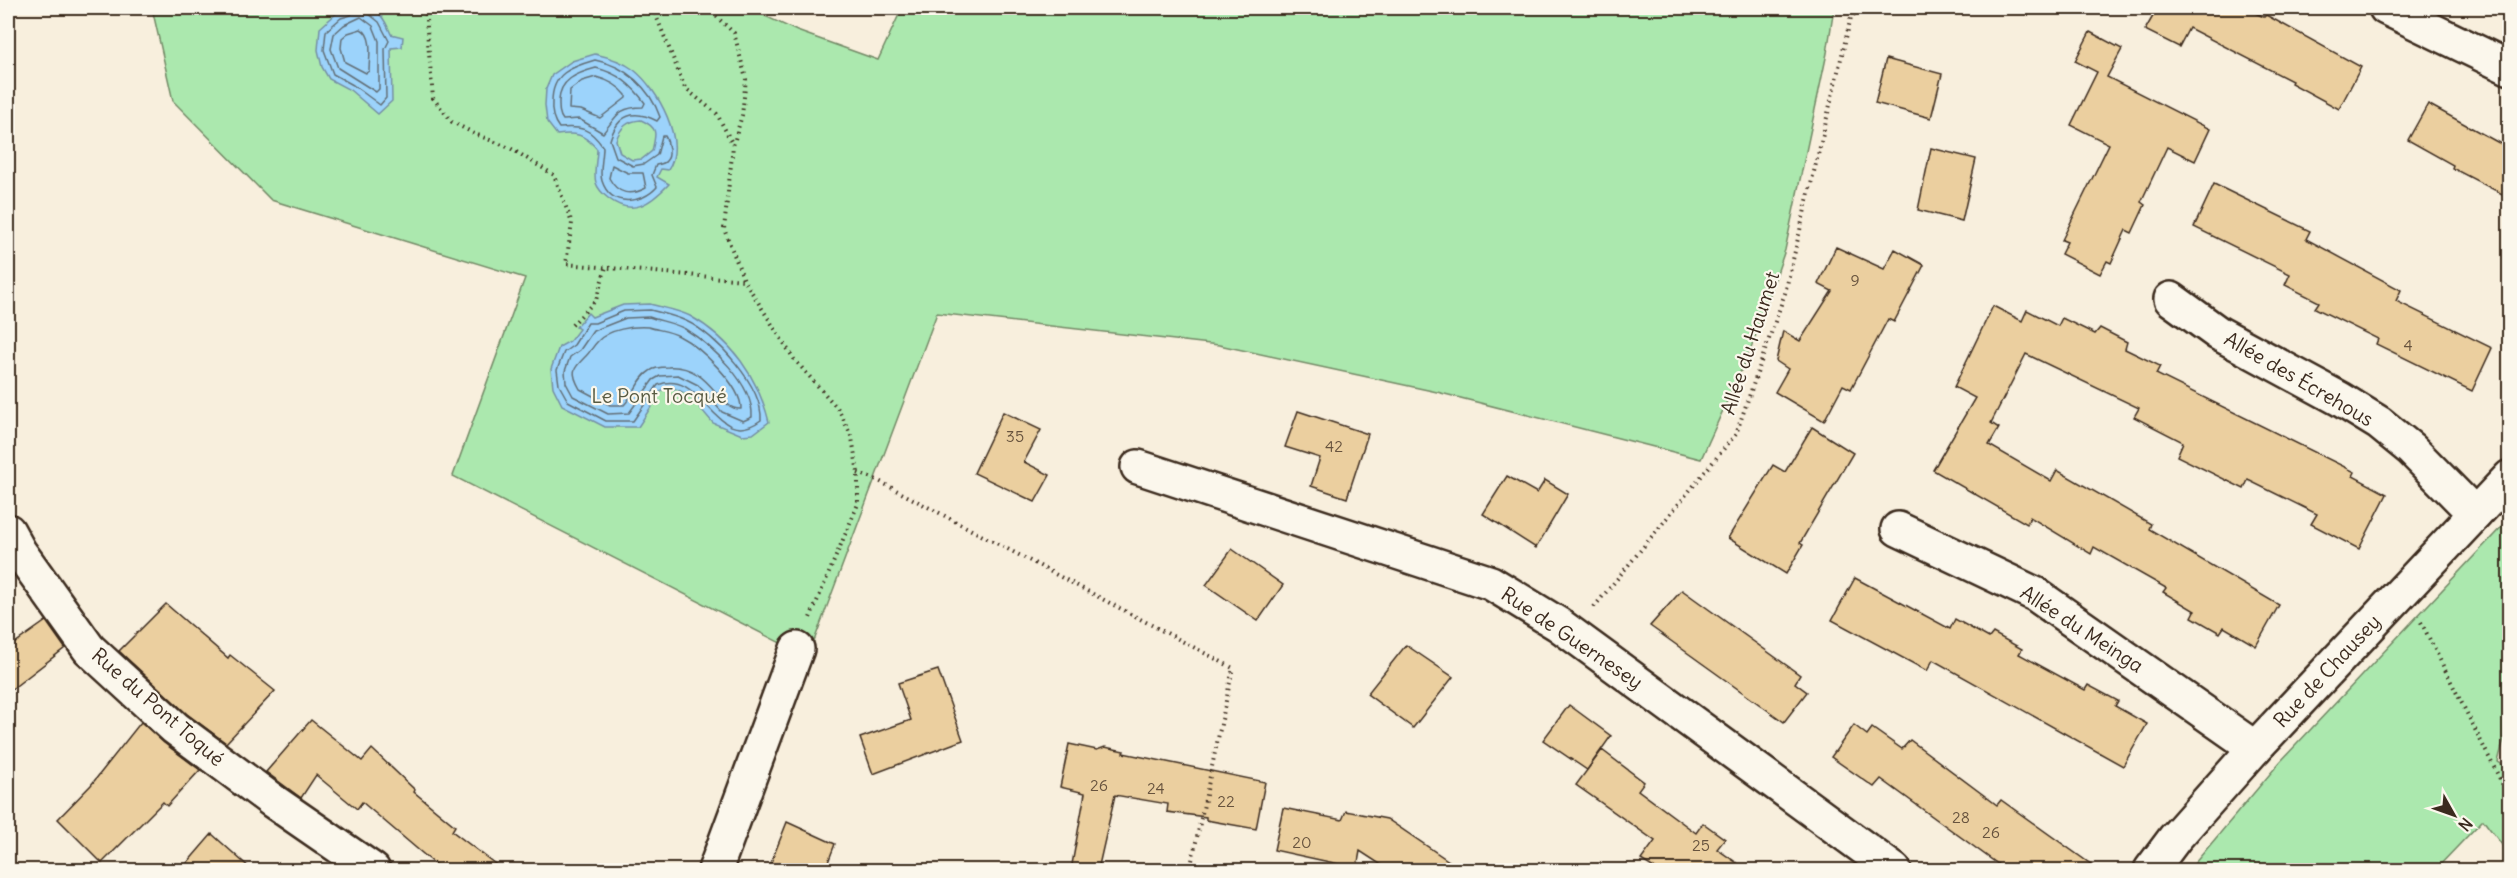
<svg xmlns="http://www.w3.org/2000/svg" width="2517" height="878" viewBox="0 0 2517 878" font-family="Delius,sans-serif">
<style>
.green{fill:#abe8ae;stroke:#738966;stroke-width:1.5}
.water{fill:#9cd3fb;stroke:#758fa3;stroke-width:1.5;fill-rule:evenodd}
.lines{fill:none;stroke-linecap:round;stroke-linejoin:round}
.shore{stroke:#626e76;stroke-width:1.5}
.building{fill:#ebcf9f;stroke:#3b2a1e;stroke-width:1.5}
.minor-casing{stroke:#3b2a1e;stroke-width:38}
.path{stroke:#3b2a1e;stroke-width:4;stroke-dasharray:1.5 4.5;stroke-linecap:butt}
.minor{stroke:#fbf7ec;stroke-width:33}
.labels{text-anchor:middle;stroke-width:4.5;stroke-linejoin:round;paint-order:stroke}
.number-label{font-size:16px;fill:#67533e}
.street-label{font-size:20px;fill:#3b2a1e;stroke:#fbf7ec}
.park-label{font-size:20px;fill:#575a42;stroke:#fbf7ec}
</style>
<rect width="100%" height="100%" fill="#f8efdd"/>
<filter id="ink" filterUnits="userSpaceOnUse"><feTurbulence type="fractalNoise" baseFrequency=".0167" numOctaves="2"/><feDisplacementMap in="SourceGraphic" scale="12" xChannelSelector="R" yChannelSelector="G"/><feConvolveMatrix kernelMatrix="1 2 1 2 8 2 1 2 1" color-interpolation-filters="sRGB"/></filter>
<g filter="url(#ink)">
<!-- green -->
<g class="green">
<path d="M 152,8 L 748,8 L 797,31 L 878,60 L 902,8 L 1834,8 L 1827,53 L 1785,250 L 1752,346 L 1701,459 L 1437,392 L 1219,345 L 937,313 L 808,657 L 453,476 L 525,278 L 271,200 L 173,101 Z"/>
<path d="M 2509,519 L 2510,715 L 2498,762 L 2509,769 L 2509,854 L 2483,820 L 2435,870 L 2189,870 L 2280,762 Z"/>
</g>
<!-- water -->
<g class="water">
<path d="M 362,8 C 379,7 385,20 391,34 L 403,37 L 402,47 L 391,48 L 392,101 L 378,114 L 350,90 L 329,79 L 322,67 L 318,50 L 320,28 L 338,12 Z"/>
<path d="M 595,54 C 609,57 622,61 634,70 C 658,89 687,142 668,170 L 661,169 L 657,177 L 669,184 C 650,204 632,217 608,198 C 603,194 598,189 596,183 C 593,173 597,159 597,149 C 584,134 576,132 557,135 L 547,122 L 545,105 L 546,89 L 552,75 L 572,61 ZM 641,120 C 659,128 656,134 652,151 L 642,159 L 632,160 L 620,153 L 616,140 C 621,127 627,121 641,120 Z"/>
<path d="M 650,304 C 663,308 679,310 690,316 C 731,339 758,377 769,422 L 753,434 L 742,435 L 713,423 L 689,395 L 676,389 L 662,390 L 638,427 L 605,427 L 562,405 L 553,387 L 551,369 L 559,347 L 570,341 L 579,329 L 576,327 L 588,313 L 592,317 L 623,305 Z"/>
</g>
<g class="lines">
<!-- shore -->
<g class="shore">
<path d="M 354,8 L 351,15 L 341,18 L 326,31 L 324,50 L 333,74 L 353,85 L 380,105 L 386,98 L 385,49 L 389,41 L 379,22 L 369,14 L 368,8"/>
<path d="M 361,17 L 373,26 L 379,41 L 379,89 L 376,92 L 338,68 L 331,49 L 334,34 L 344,25 Z"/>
<path d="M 361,29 C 374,36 369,58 369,71 L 366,73 L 345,62 L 341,48 L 342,38 L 348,33 Z"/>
<path d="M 595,60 C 626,66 650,88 660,117 L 657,121 C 634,109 618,114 610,140 L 616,157 L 633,166 L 644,164 L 657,155 L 662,136 L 665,136 C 668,141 672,156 666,161 C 664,164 660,164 656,165 L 652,175 L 657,187 C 642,204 611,208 602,181 C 599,172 603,158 603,147 C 590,128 581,126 559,128 C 553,120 551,112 552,102 C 552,73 571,67 595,60 Z"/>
<path d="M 596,68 C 618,73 632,85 645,103 L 643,107 C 618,107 617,116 603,133 L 579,119 L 563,120 C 559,115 559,109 559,101 C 559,80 577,73 596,68 Z"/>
<path d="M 596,77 C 608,80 618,85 626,95 L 626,98 L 600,118 L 581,110 L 569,109 L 570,90 L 582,81 Z"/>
<path d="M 612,165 L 628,173 L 643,173 L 646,188 C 631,196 618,195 609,178 Z"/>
<path d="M 650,310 C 662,313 675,316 686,321 C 715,334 763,386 761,420 C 715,454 704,367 658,385 L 633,421 L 606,421 L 568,401 L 559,385 L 557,370 L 564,352 L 574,345 L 588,323 L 595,323 L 624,311 Z"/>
<path d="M 649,317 C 660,321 675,323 685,329 C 711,345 754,384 752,417 L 743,421 L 722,412 L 698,385 L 678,375 L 660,376 L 653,380 L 629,413 L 608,414 L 573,396 L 566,383 L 565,371 L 570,357 L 580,350 L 593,331 L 626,318 Z"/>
<path d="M 648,327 C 658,330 670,331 679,336 C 699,346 742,386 741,409 C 718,411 711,364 668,367 C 662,367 655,367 650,371 C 638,378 634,395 624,405 L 610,405 L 580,389 C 570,371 573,369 586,356 C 590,352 593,346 598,341 C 609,329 633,326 648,327 Z"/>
</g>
</g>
<!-- building -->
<g class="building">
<path d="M 2150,8 L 2245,8 L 2264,17 L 2266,15 L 2361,67 L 2339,109 L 2291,83 L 2292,81 L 2189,28 L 2179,47 L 2145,30 L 2156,11 Z"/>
<path d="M 2090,32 L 2122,49 L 2107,77 L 2210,129 L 2195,161 L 2167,147 L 2141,202 L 2145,205 L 2132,233 L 2126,230 L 2111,263 L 2107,261 L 2100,274 L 2061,254 L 2067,242 L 2062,240 L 2109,144 L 2071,125 L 2097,72 L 2075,61 Z"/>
<path d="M 1886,59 L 1942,74 L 1931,118 L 1875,103 Z"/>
<path d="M 2428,104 L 2510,149 L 2510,198 L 2452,168 L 2453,165 L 2408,140 Z"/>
<path d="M 1931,148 L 1976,159 L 1962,221 L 1918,210 Z"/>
<path d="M 2214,184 L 2310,231 L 2306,239 L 2401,290 L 2396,301 L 2492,348 L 2472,391 L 2376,344 L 2378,339 L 2315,308 L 2319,302 L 2285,285 L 2290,274 L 2194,227 Z"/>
<path d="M 1836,247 L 1884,269 L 1895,249 L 1924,265 L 1894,322 L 1888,319 L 1851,389 L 1843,385 L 1824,421 L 1775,392 L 1788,369 L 1776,361 L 1783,331 L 1800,341 L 1832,291 L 1818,284 Z"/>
<path d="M 1993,306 L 2022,321 L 2027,310 L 2058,326 L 2062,318 L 2095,334 L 2100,328 L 2127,342 L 2125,349 L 2160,366 L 2156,374 L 2355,472 L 2353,476 L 2387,494 L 2359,549 L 2311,524 L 2317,514 L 2248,480 L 2244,489 L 2177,456 L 2183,442 L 2134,417 L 2139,408 L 2026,354 L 1991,423 L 1999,428 L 1989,445 L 2051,481 L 2057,470 L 2151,524 L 2149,529 L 2279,605 L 2256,646 L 2224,627 L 2220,633 L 2192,617 L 2195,611 L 2163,592 L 2166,588 L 2094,547 L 2091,554 L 2030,517 L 2027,524 L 1933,470 L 1975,398 L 1954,387 Z"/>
<path d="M 1298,411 L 1368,434 L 1347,498 L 1311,486 L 1320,458 L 1285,447 Z"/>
<path d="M 1003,412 L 1041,430 L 1024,462 L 1050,475 L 1035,502 L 974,473 Z"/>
<path d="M 1812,427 L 1853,453 L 1800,543 L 1803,545 L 1786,574 L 1728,538 L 1773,465 L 1785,472 Z"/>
<path d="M 1507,476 L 1537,493 L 1545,480 L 1568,494 L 1536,548 L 1483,514 Z"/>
<path d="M 1232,549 L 1283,585 L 1258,621 L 1206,585 Z"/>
<path d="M 1855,578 L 1950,629 L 1955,619 L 1989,638 L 1993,633 L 2022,649 L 2019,654 L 2085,690 L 2088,685 L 2118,701 L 2115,706 L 2147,724 L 2123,766 L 1933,660 L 1927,671 L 1832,620 Z"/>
<path d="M 1682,590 L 1800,675 L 1795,683 L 1807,692 L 1784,722 L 1650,626 Z"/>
<path d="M 166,604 L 228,658 L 230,655 L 275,691 L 226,743 L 187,714 L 119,651 Z"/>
<path d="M 46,621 L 65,648 L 8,692 L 8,648 Z"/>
<path d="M 1406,645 L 1453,677 L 1413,728 L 1367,694 Z"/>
<path d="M 938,670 L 963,740 L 873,774 L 860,738 L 911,720 L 898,683 Z"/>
<path d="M 1569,705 L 1611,736 L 1587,770 L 1543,740 Z"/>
<path d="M 311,720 L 362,761 L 372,749 L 415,790 L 414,792 L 455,826 L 452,831 L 503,870 L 442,870 L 362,802 L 357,809 L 316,775 L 301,798 L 266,772 Z"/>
<path d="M 141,722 L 164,743 L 200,770 L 167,806 L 163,802 L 102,863 L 58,819 L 91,785 Z"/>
<path d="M 1854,725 L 1867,735 L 1872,728 L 1902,749 L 1910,740 L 1997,805 L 2001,800 L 2099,870 L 2006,870 L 1881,779 L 1874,787 L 1831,757 Z"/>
<path d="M 1069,744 L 1097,750 L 1105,747 L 1124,751 L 1123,753 L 1265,782 L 1256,829 L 1206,820 L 1206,817 L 1167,812 L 1168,804 L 1115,795 L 1098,870 L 1071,870 L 1085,793 L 1060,787 Z"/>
<path d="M 1602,750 L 1644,782 L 1638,790 L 1696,833 L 1703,823 L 1725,839 L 1717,849 L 1747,870 L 1657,870 L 1641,860 L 1655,841 L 1576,785 Z"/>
<path d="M 1283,808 L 1342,820 L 1346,811 L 1387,819 L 1462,870 L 1389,870 L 1360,851 L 1357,868 L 1274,850 Z"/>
<path d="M 787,822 L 835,844 L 825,870 L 768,870 Z"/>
<path d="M 212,834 L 252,870 L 181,870 Z"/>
</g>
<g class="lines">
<!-- minor casing -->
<g class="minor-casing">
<g id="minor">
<path d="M 2386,8 L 2510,68"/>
<path d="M 2171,299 L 2218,333 L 2340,399 L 2379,423 L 2411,449 L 2475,514"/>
<path d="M 1138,467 L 1491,583 L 1558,624 L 1894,870"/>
<path d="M 1898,529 L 2035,594 L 2255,748"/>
<path d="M 8,531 L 19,551 L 89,649 L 175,728 L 273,801 L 373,870"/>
<path d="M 715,870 L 797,649"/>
<path d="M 2151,870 L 2175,838 L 2255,748 L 2510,477"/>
</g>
</g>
<!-- path -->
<g class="path">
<path d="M 425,8 L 433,98 L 452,122 L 475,134 L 510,148 L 554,175 L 572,223 L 566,264 L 744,280"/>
<path d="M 653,8 L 685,88 L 717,114 L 733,145"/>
<path d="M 707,8 L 734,33 L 746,79 L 742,115 L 733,146 L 724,229 L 744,280 L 794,359 L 839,410 L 852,438 L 858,473 L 858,504 L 810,618"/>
<path d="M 572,325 L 596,300 L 606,267"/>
<path d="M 858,473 L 875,479 L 1233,668 L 1190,870"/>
<path d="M 1594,607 L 1736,434 L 1785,293 L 1851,17 L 1861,8"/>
<path d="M 2421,622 L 2510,799"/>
</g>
<!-- minor -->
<use href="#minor" class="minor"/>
</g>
</g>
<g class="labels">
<!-- number labels -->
<g class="number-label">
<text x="1855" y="286">9</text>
<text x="2408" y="351">4</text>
<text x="1015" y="442">35</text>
<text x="1334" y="452">42</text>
<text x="1099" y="791">26</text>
<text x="1156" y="794">24</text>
<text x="1226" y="807">22</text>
<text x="1961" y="823">28</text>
<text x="1991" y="838">26</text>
<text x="1302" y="848">20</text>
<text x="1701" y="851">25</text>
</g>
<!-- street labels -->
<g class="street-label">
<text transform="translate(1750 343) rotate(-72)" y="7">Allée du Haumet</text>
<text transform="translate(2299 379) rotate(30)" y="7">Allée des Écrehous</text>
<text transform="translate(2082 629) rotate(33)" y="7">Allée du Meinga</text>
<text transform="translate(1572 638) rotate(34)" y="7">Rue de Guernesey</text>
<text transform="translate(2327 671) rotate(-47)" y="7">Rue de Chausey</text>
<text transform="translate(158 707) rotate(41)" y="7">Rue du Pont Toqué</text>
</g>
<!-- park labels -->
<g class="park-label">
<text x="659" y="403">Le Pont Tocqué</text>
</g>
</g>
<!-- margin -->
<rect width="2517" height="878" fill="none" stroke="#fbf7ec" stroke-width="30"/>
<rect x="15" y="15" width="2487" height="848" fill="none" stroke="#3b2a1e" stroke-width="2" filter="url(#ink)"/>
<!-- north arrow -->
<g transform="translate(2454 815) rotate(130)" stroke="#fbf7ec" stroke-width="4.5" paint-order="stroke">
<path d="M0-4.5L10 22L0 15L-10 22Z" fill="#3b2a1e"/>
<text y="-9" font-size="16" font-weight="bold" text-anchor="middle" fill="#3b2a1e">N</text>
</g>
</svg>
